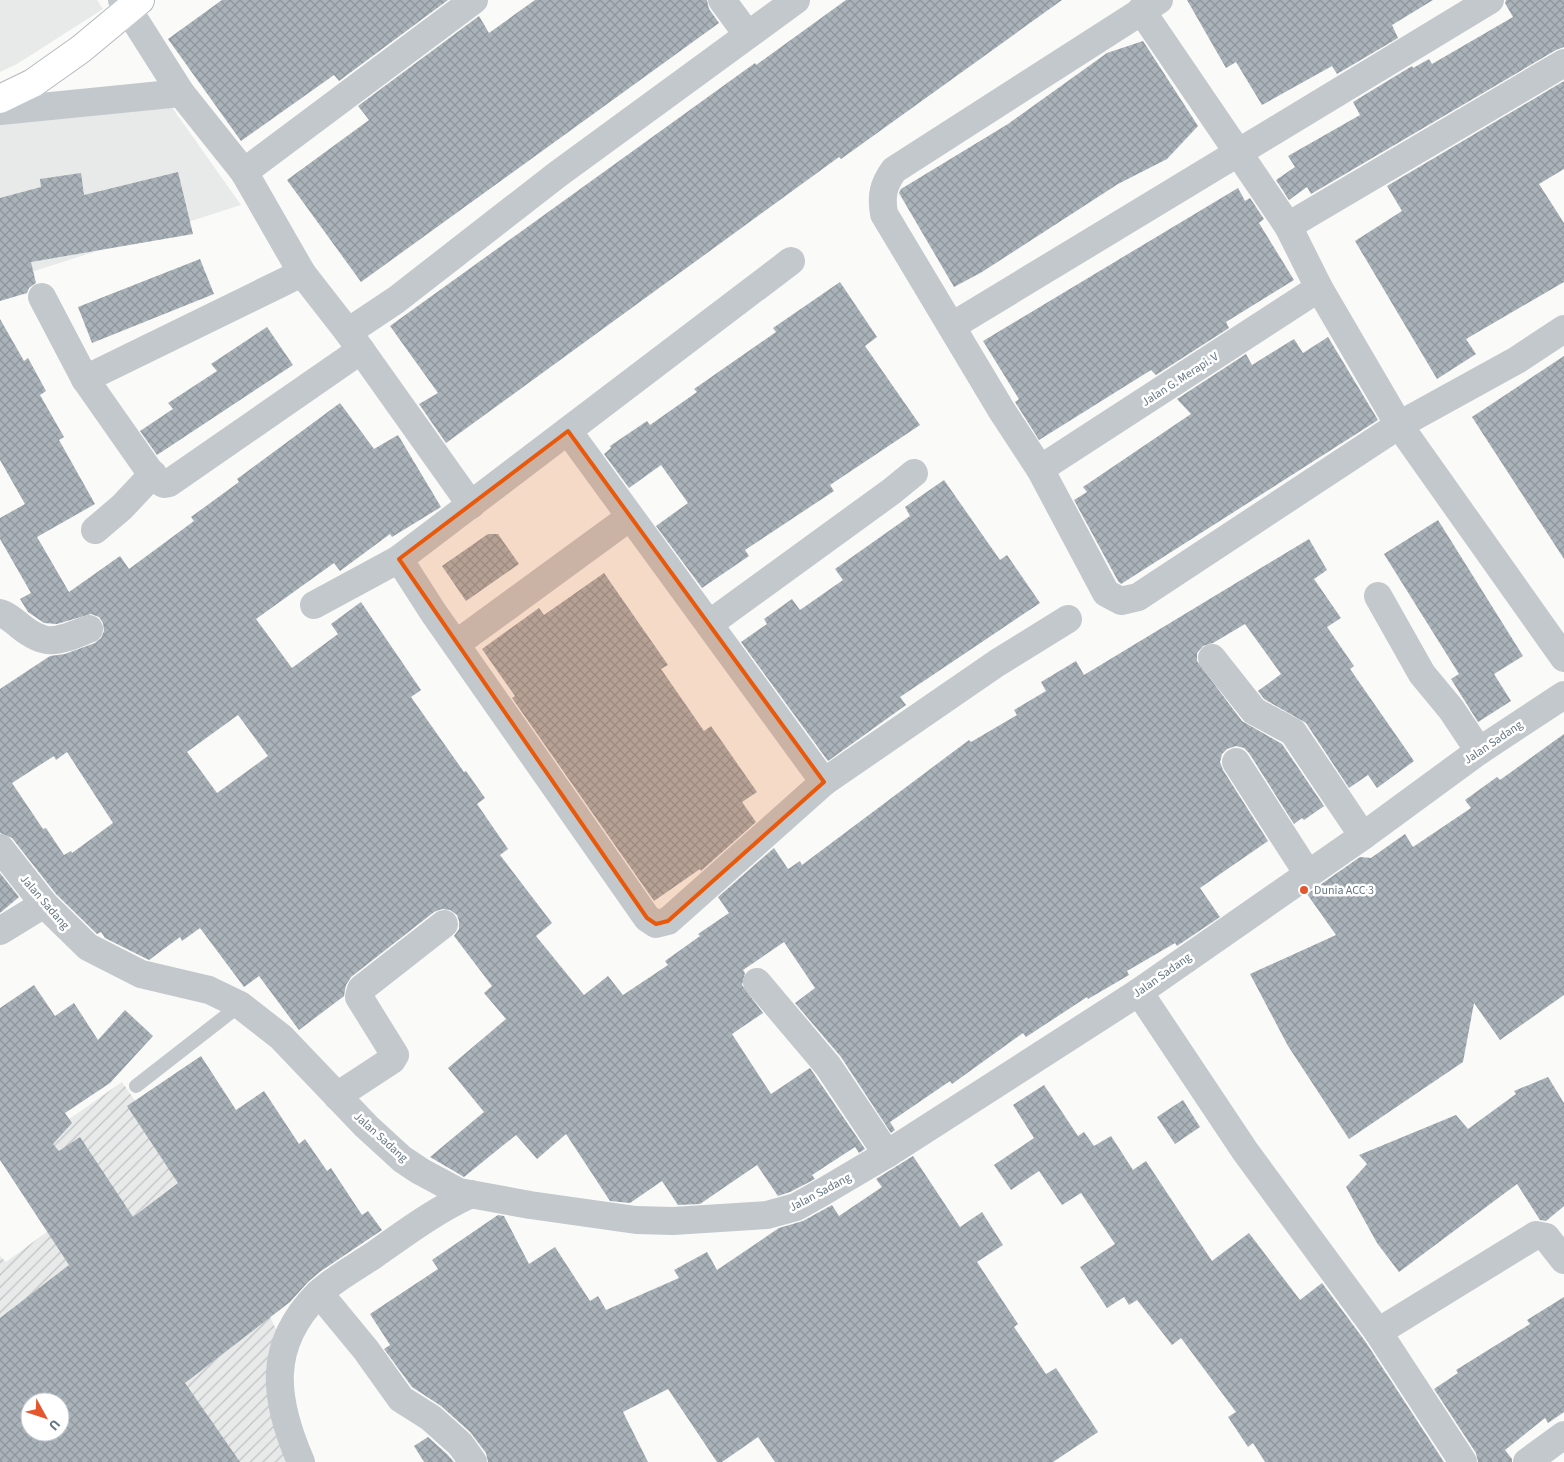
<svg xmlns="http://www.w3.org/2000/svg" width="1564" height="1462" viewBox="0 0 1564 1462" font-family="'Source Sans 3',sans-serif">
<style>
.built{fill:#e8e9e9}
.industrial{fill:url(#industrial-furrows);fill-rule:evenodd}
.building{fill:url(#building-cross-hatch);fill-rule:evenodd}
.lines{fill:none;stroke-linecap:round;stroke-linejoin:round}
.secondary-casing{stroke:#b3babf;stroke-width:30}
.service{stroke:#c3c8cc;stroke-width:14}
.minor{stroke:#c3c8cc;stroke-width:28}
.tertiary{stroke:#c3c8cc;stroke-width:28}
.secondary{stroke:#fff;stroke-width:28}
.marked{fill:#e8590c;fill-opacity:0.2;stroke:#e8590c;stroke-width:4;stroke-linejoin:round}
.poi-dot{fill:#e4572e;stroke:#fff;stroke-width:2}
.labels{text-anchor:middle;stroke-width:5;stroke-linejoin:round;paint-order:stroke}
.street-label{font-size:12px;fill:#657683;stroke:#fff}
.poi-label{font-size:12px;fill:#657683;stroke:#fff;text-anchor:start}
</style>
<defs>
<pattern id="industrial-furrows" width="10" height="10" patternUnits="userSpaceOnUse" patternTransform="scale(1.25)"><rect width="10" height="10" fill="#e8e9e9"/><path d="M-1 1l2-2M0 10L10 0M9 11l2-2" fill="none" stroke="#c0c1c2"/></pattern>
<pattern id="building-cross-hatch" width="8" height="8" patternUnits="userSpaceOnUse" patternTransform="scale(1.25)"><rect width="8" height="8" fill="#aab3b9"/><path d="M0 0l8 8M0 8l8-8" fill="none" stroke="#8e969c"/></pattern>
</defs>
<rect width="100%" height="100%" fill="#fafaf8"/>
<!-- built -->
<g class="built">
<path d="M 0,0 L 97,0 L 103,9 L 17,64 L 0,72 Z"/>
<path d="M 166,99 L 241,205 L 0,282 L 0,122 Z"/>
</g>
<!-- industrial -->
<path class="industrial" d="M 122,1082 L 241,1253 L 284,1347 L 296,1462 L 0,1462 L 0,1256 L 6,1262 L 63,1220 L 28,1148 ZM 30,1402 L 60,1402 L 60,1432 L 30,1432 Z"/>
<!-- building -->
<g class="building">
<path d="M 222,0 L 448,0 L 339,81 L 334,75 L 241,141 L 168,39 Z"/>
<path d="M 535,0 L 707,0 L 709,9 L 719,23 L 361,282 L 287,180 L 369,120 L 358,106 L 479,16 L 489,33 Z"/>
<path d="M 846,0 L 1062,0 L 841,159 L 839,157 L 446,443 L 419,404 L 438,393 L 390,326 L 755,63 L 756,65 Z"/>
<path d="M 1187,0 L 1433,0 L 1392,25 L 1398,38 L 1337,74 L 1332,66 L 1262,105 L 1236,62 L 1226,68 Z"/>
<path d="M 1506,0 L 1564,0 L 1564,47 L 1556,50 L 1311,194 L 1307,187 L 1289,200 L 1276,180 L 1295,167 L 1288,156 L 1360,115 L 1353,102 L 1412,66 L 1413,68 L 1429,59 L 1432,64 L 1513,17 L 1505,3 Z"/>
<path d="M 1143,41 L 1198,126 L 1167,159 L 1118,184 L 982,272 L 954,287 L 899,193 L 901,189 L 1008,124 L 1107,53 Z"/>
<path d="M 1564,81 L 1564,169 L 1539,184 L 1564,223 L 1564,282 L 1466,339 L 1476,354 L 1437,379 L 1355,241 L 1402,211 L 1387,186 Z"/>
<path d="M 178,172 L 193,234 L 31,262 L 36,283 L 29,288 L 27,293 L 0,301 L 0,198 L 41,187 L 40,179 L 81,173 L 84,195 Z"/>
<path d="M 1238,188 L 1245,201 L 1250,198 L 1264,219 L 1259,223 L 1294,280 L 1226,322 L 1229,328 L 1156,375 L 1151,370 L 1039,440 L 1015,402 L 1019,399 L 983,341 Z"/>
<path d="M 200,259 L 214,294 L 92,343 L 78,307 Z"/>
<path d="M 840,282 L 877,337 L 865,346 L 920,425 L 830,485 L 834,491 L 745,550 L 749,556 L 702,588 L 656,526 L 688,503 L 661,465 L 629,488 L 604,454 L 611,448 L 610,446 L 647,421 L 650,425 L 697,392 L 694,389 L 776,332 L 773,328 Z"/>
<path d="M 0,319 L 24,361 L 28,358 L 46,391 L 40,395 L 64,437 L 59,440 L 95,504 L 37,537 L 69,592 L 120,556 L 129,569 L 194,521 L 191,517 L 239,482 L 237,479 L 340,403 L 374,449 L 398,435 L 441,507 L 392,537 L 390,534 L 340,571 L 334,563 L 256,619 L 292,668 L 338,634 L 331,624 L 361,602 L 421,690 L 411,697 L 464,772 L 466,771 L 485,798 L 477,804 L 508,849 L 500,855 L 552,923 L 536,936 L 584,995 L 608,976 L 623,995 L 668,965 L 665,961 L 700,936 L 698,934 L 729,913 L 718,897 L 774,848 L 788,869 L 800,861 L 802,865 L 969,740 L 971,742 L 1017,715 L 1014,710 L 1046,691 L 1041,682 L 1076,661 L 1084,675 L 1309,539 L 1327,570 L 1314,579 L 1341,618 L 1327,627 L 1354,666 L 1350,669 L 1414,761 L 1377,788 L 1368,775 L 1349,788 L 1306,723 L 1264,699 L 1258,691 L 1281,674 L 1245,624 L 1213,643 L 1203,646 L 1197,653 L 1197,661 L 1242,721 L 1282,744 L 1324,806 L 1304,820 L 1302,818 L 1294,824 L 1249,753 L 1244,748 L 1236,746 L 1227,749 L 1222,754 L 1220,762 L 1223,770 L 1268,841 L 1200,888 L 1220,917 L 1177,946 L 1175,943 L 1127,971 L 1129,975 L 1088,999 L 1087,997 L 1026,1037 L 1023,1033 L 952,1084 L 950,1081 L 890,1122 L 895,1130 L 891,1133 L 841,1057 L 795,1003 L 815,988 L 784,942 L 743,970 L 745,973 L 742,985 L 763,1013 L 732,1034 L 771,1094 L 810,1068 L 865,1149 L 859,1153 L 855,1147 L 812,1175 L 815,1179 L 790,1192 L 778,1196 L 757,1165 L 700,1204 L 678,1205 L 662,1181 L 630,1203 L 610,1201 L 566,1134 L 537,1159 L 516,1135 L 464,1177 L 430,1157 L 484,1112 L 448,1068 L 506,1019 L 484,993 L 492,986 L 454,936 L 459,929 L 459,921 L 457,915 L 450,910 L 442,909 L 434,912 L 351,977 L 346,985 L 344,996 L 299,1030 L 259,976 L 244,987 L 200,928 L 182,941 L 180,937 L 149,960 L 105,938 L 101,932 L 97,934 L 56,894 L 12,838 L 0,833 L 0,689 L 50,656 L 65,654 L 95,643 L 101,638 L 104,631 L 103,623 L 99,617 L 91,614 L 57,624 L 44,623 L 28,612 L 20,599 L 31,593 L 0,539 L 0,518 L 25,504 L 0,460 ZM 238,715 L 268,756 L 217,793 L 187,752 ZM 67,752 L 113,823 L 72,853 L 71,851 L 64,855 L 46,828 L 43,829 L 12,783 L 54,756 L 56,760 Z"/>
<path d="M 267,327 L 293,365 L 157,455 L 140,431 L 173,409 L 168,403 L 217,371 L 211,364 Z"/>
<path d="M 1328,337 L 1378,420 L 1121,584 L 1118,581 L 1074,500 L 1087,492 L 1083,487 L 1185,418 L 1191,414 L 1177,399 L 1246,354 L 1252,365 L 1294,339 L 1303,353 Z"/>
<path d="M 1564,356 L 1564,559 L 1472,417 Z"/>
<path d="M 944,480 L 1000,560 L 1007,555 L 1040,603 L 900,697 L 906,705 L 828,761 L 741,642 L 767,624 L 764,619 L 792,599 L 800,610 L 843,580 L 835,569 L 910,516 L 905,507 Z"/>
<path d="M 1438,520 L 1523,656 L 1494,674 L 1511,701 L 1478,722 L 1451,679 L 1459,674 L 1384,554 Z"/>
<path d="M 488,534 L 498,534 L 519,564 L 466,601 L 442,566 Z"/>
<path d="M 604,573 L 668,665 L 661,669 L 704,731 L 711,726 L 757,792 L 742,802 L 756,822 L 701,871 L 700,869 L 654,901 L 512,698 L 515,696 L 482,649 L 539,608 L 544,615 Z"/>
<path d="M 1564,734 L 1564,995 L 1500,1040 L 1474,1003 L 1463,1062 L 1349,1139 L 1288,1046 L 1250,974 L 1336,935 L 1307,894 L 1360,857 L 1371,858 L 1405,834 L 1413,847 L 1471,808 L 1465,800 L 1497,777 L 1500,780 Z"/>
<path d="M 0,873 L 19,897 L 0,913 Z"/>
<path d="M 34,985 L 55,1016 L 74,1003 L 98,1040 L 125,1010 L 153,1036 L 110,1083 L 65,1113 L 72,1123 L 53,1144 L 59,1151 L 80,1137 L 133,1217 L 178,1183 L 127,1106 L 201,1056 L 236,1110 L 264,1091 L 299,1144 L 305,1139 L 327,1171 L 331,1168 L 362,1215 L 368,1211 L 382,1230 L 321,1271 L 308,1282 L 290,1302 L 185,1383 L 240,1462 L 0,1462 L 0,1318 L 69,1265 L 0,1160 L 0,1008 ZM 30,1402 L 60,1402 L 60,1432 L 30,1432 Z"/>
<path d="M 1548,1077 L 1564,1103 L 1564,1206 L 1546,1221 L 1540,1220 L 1517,1184 L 1399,1272 L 1377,1243 L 1346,1187 L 1367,1164 L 1359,1155 L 1456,1115 L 1468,1129 L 1516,1094 L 1514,1091 Z"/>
<path d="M 1044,1085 L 1078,1136 L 1084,1132 L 1094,1146 L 1111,1136 L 1133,1170 L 1146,1161 L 1212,1261 L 1249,1233 L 1300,1300 L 1322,1283 L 1365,1341 L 1444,1462 L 1265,1462 L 1253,1443 L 1248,1447 L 1228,1417 L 1236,1412 L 1181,1338 L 1172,1345 L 1137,1300 L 1129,1305 L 1124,1297 L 1107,1308 L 1080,1267 L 1115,1244 L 1081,1193 L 1062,1205 L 1039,1171 L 1011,1190 L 994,1165 L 1034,1138 L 1013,1105 Z"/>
<path d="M 1183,1100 L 1200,1127 L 1175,1144 L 1157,1117 Z"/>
<path d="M 913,1156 L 960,1227 L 982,1212 L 1003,1245 L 977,1262 L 1018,1324 L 1014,1327 L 1046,1374 L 1056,1368 L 1098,1432 L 1053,1462 L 775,1462 L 758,1437 L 722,1462 L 717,1462 L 668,1389 L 623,1412 L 648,1462 L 488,1462 L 486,1453 L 470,1432 L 441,1406 L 412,1387 L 384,1349 L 390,1345 L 370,1314 L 438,1269 L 432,1260 L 498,1215 L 504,1216 L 529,1264 L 555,1247 L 590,1301 L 598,1296 L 606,1310 L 679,1278 L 674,1270 L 707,1252 L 717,1270 L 779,1228 L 803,1221 L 832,1205 L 839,1216 L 882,1187 L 876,1179 Z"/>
<path d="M 1564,1297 L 1564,1412 L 1548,1423 L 1545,1418 L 1505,1450 L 1512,1459 L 1512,1462 L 1478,1462 L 1476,1453 L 1434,1389 L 1458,1373 L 1456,1370 L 1530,1324 L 1527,1320 Z"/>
<path d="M 428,1437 L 448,1455 L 454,1462 L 424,1462 L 414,1446 Z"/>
</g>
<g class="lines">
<!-- secondary casing -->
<g class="secondary-casing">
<path id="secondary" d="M 0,99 L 33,83 L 81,49 L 140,0"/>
</g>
<!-- service -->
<path class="service" d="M 136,1086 L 240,1005"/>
<!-- minor -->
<g class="minor">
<path d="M 122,0 L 181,93 L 244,172 L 302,273 L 348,332 L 471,505"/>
<path d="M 722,0 L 747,34"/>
<path d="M 1159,0 L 894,170 C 883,185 881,196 884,214 L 1002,411 L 1040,469 L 1106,593 L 1121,601 L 1138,597 L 1399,425 L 1517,360 L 1564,329"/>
<path d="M 1141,10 L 1288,226 L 1319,288 L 1399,425 L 1564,658"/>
<path d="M 0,111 L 181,93"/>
<path d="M 244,172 L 474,0"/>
<path d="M 1288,226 L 1564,63"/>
<path d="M 42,297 L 85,379 L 155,479 L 164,484 L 169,483 L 361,350"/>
<path d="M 952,326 L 1490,0"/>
<path d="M 348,332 L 396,300 L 558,174 L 796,0"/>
<path d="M 85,379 L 302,273"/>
<path d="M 568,431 L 824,782"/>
<path d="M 1040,469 L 1319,288"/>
<path d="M 95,530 L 122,507 L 153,474"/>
<path d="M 399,559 L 433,612 L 647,918 L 656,924 L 668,921 L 824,782 L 997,663 L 1068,619"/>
<path d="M 1378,596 L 1422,674 L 1451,709 L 1479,751"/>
<path d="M 314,605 L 399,559 L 791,261"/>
<path d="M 0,613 C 8,615 14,621 20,626 C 47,648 58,641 89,629"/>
<path d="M 709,624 L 892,491 L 914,473"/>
<path d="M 456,644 L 630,517"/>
<path d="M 1212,658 L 1254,711 L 1293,732 L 1363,836"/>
<path d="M 1236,762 L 1308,874"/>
<path d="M 0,931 L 44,904"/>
<path d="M 757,982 L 828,1066 L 887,1154"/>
<path d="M 1139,992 L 1245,1151 L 1378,1332 L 1463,1462"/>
<path d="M 337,1096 L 392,1060 L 395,1055 L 359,997 L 361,989 L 444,924"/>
<path d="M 319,1293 L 366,1350 L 401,1399 L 431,1418 L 460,1444 L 473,1462"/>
<path d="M 1378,1332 L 1536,1235 L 1546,1237 L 1564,1260"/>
<path d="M 301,1462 C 274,1400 266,1346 318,1294 C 334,1279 356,1267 374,1255 C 405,1233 436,1210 471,1194"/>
<path d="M 1527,1462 L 1564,1435"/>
</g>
<!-- tertiary -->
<path class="tertiary" d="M 0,848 L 44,904 L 88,947 L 141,974 L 209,990 L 240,1005 L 281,1037 L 366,1126 L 402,1159 L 420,1171 L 459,1192 L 530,1205 L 636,1220 L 673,1221 L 767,1215 L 796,1207 L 821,1193 L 887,1154 L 1139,992 L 1363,836 L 1479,751 L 1564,695"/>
<!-- secondary -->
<use href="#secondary" class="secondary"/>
</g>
<!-- marked area -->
<path class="marked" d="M 568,431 L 824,782 L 668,921 L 656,924 L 647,918 L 399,559 Z"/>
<!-- markers -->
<circle class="poi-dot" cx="1304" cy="890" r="5"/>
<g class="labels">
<!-- street labels -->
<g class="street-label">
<text transform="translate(1180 379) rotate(-33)" y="4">Jalan G. Merapi. V</text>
<text transform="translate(1493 742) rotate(-34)" y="4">Jalan Sadang</text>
<text transform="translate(45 902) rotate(49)" y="4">Jalan Sadang</text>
<text transform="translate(1162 975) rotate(-35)" y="4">Jalan Sadang</text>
<text transform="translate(381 1137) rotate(42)" y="4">Jalan Sadang</text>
<text transform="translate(820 1192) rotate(-28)" y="4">Jalan Sadang</text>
</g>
<!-- poi labels -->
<g class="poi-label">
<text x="1314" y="894">Dunia ACC 3</text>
</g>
</g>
<!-- north arrow -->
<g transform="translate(45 1417) rotate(130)"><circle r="24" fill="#ffffff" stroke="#c1c8cd"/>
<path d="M0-4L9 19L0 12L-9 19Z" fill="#e4572e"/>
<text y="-8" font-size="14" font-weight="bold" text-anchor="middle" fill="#657683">U</text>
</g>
</svg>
